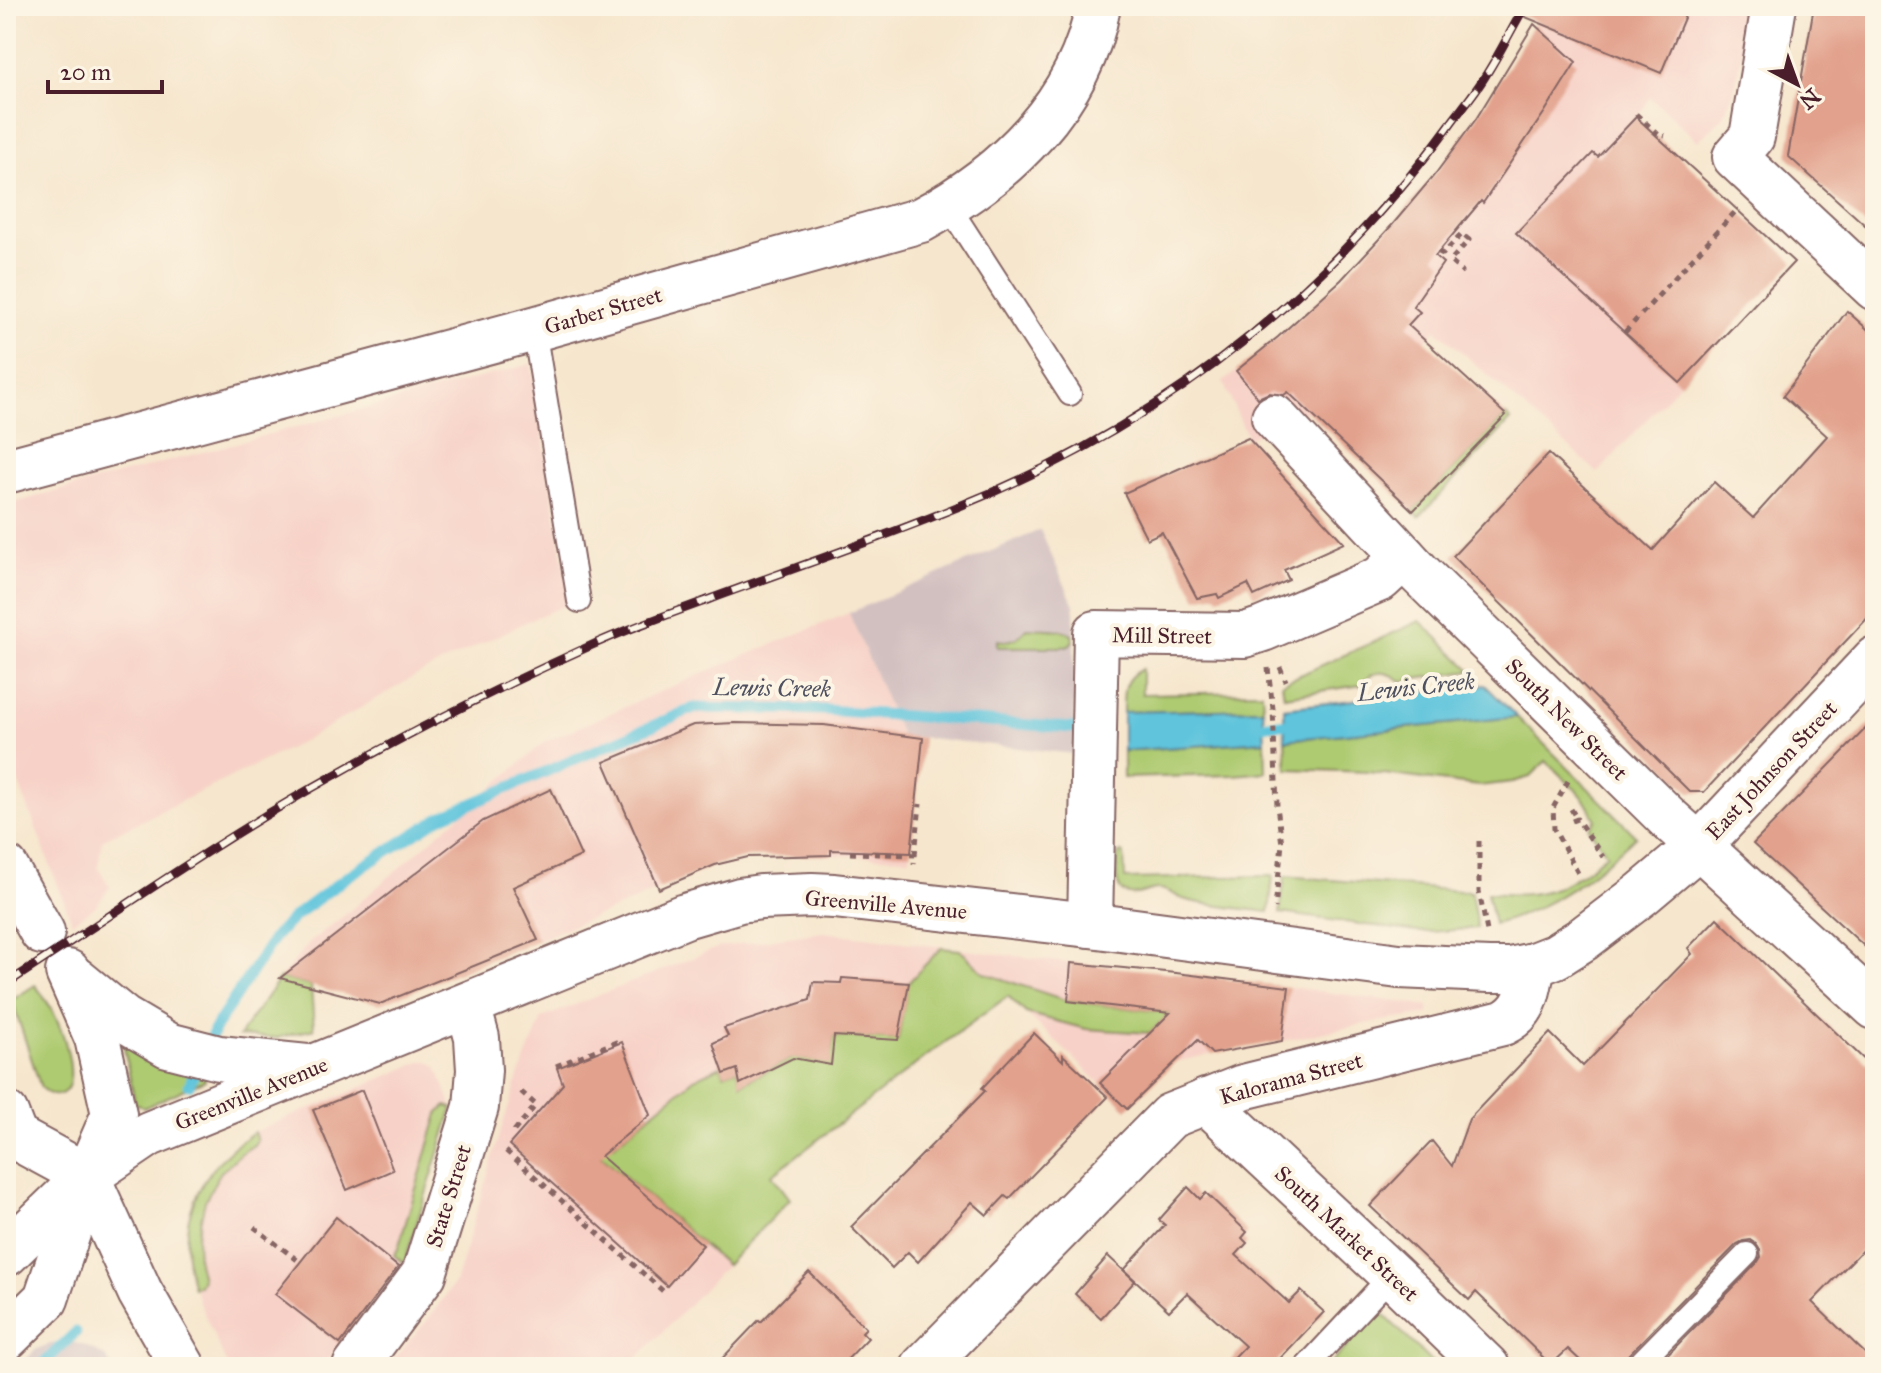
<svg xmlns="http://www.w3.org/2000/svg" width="1881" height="1373" viewBox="0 0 1881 1373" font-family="'IM FELL Great Primer',serif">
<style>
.built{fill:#f7d1c7}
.industrial{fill:#d2bfc0}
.green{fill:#aecb71;stroke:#7c754e;stroke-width:2}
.water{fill:#5fc4dc;stroke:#547284;stroke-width:2}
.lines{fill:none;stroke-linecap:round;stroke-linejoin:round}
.stream{stroke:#5fc4dc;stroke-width:11}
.building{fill:#e2a18c}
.service-casing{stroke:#866564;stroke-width:26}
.minor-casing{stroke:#866564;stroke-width:48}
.tertiary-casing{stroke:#866564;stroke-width:48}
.secondary-casing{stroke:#866564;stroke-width:48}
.primary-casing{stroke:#866564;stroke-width:48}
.path{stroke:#866564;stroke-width:5;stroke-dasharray:6 6;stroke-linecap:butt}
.service{stroke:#fff;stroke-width:22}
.minor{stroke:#fff;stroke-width:44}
.tertiary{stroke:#fff;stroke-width:44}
.secondary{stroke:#fff;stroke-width:44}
.primary{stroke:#fff;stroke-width:44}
.rail-casing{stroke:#4a1f2b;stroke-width:9}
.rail{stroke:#fcf5e5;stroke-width:6;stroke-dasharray:18;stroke-linecap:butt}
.labels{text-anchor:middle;stroke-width:8;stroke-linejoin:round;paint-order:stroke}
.street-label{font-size:22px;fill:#4a1f2b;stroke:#fcf5e5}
.water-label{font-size:24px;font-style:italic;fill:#505160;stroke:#fcf5e5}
</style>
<rect width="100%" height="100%" fill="#fcf5e5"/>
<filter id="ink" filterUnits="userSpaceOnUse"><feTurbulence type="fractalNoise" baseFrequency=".0125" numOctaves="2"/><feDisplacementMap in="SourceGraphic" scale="16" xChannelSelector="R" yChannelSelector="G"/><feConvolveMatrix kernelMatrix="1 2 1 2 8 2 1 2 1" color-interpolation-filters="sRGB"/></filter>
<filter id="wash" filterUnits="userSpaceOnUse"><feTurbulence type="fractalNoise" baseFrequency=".006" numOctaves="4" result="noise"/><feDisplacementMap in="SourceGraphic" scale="32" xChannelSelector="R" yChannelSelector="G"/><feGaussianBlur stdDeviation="1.8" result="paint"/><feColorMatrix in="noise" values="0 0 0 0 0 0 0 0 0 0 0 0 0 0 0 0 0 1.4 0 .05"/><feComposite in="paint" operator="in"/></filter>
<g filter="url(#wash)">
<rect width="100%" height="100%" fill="#f6e6cd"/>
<!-- built -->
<g class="built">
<path d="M 1543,6 L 1751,6 L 1734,92 L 1723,117 L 1698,141 L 1650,97 L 1644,108 L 1636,117 L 1741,214 L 1680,383 L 1598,473 L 1436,329 L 1425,341 L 1506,415 L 1413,511 L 1307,411 L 1248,438 L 1223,382 L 1278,337 L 1341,280 L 1393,224 L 1436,173 L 1476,119 L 1528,35 Z"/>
<path d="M 531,364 L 570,603 L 532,619 L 417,675 L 300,743 L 102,840 L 98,867 L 110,887 L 95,907 L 72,922 L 6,750 L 6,505 Z"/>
<path d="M 849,613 L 901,735 L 923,738 L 910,858 L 831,855 L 748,857 L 715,865 L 619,907 L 380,1004 L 280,978 L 311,941 L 345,915 L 546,741 L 729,662 Z"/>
<path d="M 823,932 L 1071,963 L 1176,973 L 1171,1013 L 1212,1054 L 1174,1062 L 1127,1109 L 1008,996 L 936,1049 L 772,1175 L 790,1199 L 629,1367 L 387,1367 L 428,1319 L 456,1281 L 499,1136 L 517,1082 L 542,1018 L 720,947 Z"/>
<path d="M 1289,987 L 1429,1006 L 1429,1014 L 1369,1023 L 1282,1041 Z"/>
<path d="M 423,1061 L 429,1061 L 437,1067 L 453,1108 L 404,1264 L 322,1367 L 228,1367 L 199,1302 L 186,1257 L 186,1238 L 189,1214 L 195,1198 L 206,1177 L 232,1148 L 254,1132 Z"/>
</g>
<!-- industrial -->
<g class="industrial">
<path d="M 1040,530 L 1074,605 L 1074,754 L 901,735 L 849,613 Z"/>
<path d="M 61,1343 L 75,1343 L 86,1346 L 105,1357 L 113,1367 L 18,1367 L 37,1349 L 50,1344 Z"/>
</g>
<!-- green -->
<g class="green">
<path d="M 1506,415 L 1511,420 L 1419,517 L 1413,511 Z"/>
<path d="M 1420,621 L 1472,671 L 1401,681 C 1387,670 1372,669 1362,685 L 1284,696 L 1282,683 Z"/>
<path d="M 1027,628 C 1036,629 1066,628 1071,634 C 1073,636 1073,638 1073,641 L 1069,645 L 1062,647 L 997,647 L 997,640 C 1010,643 1019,639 1027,628 Z"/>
<path d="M 1142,669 L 1142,694 L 1262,692 L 1263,709 L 1123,712 C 1123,692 1122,679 1142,669 Z"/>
<path d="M 1517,717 L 1636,836 C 1594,875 1550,910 1494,924 L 1487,893 C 1547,898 1561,891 1607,854 L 1589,828 L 1596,820 L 1582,796 L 1546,761 L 1530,777 L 1513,782 L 1479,786 L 1368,772 L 1287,769 L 1285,740 Z"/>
<path d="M 1265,741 L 1266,772 L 1234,775 L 1123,778 L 1123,751 Z"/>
<path d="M 1121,852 L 1124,854 L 1125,879 L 1273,876 L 1269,912 C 1242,908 1213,907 1187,900 C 1177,898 1169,889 1158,889 C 1146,889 1134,900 1122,891 C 1114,884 1118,864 1118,854 Z"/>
<path d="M 1285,876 L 1471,892 L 1477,928 L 1431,932 L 1417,932 L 1280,913 Z"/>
<path d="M 941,948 L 960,950 L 984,973 L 1068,1001 L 1171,1013 L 1150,1033 L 1086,1029 L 1026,1013 L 1008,996 L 936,1049 L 772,1175 L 790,1199 L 726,1265 L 564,1123 L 614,1145 L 694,1079 L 721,1066 L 724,1074 L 737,1069 L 741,1084 L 793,1058 L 830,1064 L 834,1036 L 898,1040 L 908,983 Z"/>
<path d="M 280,978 L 311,986 L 314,1029 L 277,1038 L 239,1036 Z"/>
<path d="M 35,985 C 44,996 52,1009 58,1022 C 64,1036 83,1092 57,1095 C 51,1096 46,1092 41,1088 L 12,1000 Z"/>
<path d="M 122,1038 L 205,1073 L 205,1080 L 144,1108 L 135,1103 Z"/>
<path d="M 446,1106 L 453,1108 L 404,1264 L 394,1255 L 398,1249 L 438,1114 Z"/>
<path d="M 254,1132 L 257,1140 L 254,1145 L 240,1154 L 219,1174 L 205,1201 L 197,1237 L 198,1262 L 202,1279 L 199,1285 L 193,1288 C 174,1222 197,1170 254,1132 Z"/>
<path d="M 1380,1311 L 1437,1367 L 1328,1367 Z"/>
</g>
<!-- water -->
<g class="water">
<path d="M 1485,685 L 1517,717 L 1285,740 L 1284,708 Z"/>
<path d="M 1263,709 L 1265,741 L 1123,751 L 1123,712 Z"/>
</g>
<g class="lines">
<!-- stream -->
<g class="stream">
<path d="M 1250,726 L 1297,723"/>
<path d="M 207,1047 L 215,1028 L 275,936 L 295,916 L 348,876 L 441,817 L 694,708 L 825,710 L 1085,729"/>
<path d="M 189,1085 L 199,1063"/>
<path d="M 40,1367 L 76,1332"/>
</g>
</g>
<g id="blocks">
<!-- building -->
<g class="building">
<path d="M 1499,6 L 1689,6 L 1661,73 Z"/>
<path d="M 1814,6 L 1875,6 L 1875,234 L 1788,156 Z"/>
<path d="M 1534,24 L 1576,62 L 1544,113 L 1483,203 L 1481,201 L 1435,256 L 1443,263 L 1413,306 L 1420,312 L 1408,325 L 1506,415 L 1413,511 L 1288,392 L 1284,395 L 1269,393 L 1258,398 L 1236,371 L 1278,337 L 1341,280 L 1393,224 L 1436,173 L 1476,119 Z"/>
<path d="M 1636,117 L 1794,262 L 1680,383 L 1516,233 L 1593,153 L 1598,157 Z"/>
<path d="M 1847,311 L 1875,336 L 1875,610 L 1704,792 L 1690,792 L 1453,556 L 1549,454 L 1653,550 L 1714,482 L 1753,518 L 1827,436 L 1783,396 Z"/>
<path d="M 1248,438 L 1344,543 L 1284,570 L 1289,580 L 1254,596 L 1248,584 L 1219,598 L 1217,594 L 1197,598 L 1162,532 L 1147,539 L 1124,493 Z"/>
<path d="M 1875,719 L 1875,956 L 1753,844 Z"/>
<path d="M 735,723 L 824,725 L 923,738 L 911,853 L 831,850 L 831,855 L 748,857 L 715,865 L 659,889 L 604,762 L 693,725 Z"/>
<path d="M 551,789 L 581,856 L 513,887 L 538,940 L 380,1004 L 280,978 L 483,821 Z"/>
<path d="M 1717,918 L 1875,1070 L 1875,1237 L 1812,1302 L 1875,1363 L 1875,1367 L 1656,1367 L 1757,1263 L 1761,1257 L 1760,1250 L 1756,1244 L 1750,1240 L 1743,1241 L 1737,1244 L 1626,1357 L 1622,1367 L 1587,1367 L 1568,1349 L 1551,1365 L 1476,1292 L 1469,1300 L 1370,1206 L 1432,1141 L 1452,1166 L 1469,1119 L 1550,1033 L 1583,1066 L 1692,954 L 1688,948 Z"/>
<path d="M 1071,963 L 1176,973 L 1289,987 L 1282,1041 L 1212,1054 L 1198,1040 L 1127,1109 L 1100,1083 L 1170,1013 L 1068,1001 Z"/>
<path d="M 842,978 L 909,983 L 898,1040 L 834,1036 L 831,1065 L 793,1058 L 740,1084 L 737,1069 L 724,1074 L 713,1043 L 728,1036 L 724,1028 L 810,1000 L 813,982 L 841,983 Z"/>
<path d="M 1034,1033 L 1063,1061 L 1063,1055 L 1108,1097 L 1009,1199 L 1005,1196 L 987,1215 L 972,1202 L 918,1262 L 908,1252 L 892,1268 L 851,1227 L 985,1091 L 982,1088 Z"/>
<path d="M 622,1042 L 650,1115 L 601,1156 L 703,1245 L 667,1286 L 509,1145 L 563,1084 L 557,1068 Z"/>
<path d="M 362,1090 L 393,1170 L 347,1190 L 313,1110 Z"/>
<path d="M 1188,1187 L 1200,1199 L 1206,1193 L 1247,1232 L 1242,1238 L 1247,1243 L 1236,1255 L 1289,1303 L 1301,1291 L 1324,1312 L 1272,1367 L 1225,1367 L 1245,1346 L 1187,1293 L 1169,1311 L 1124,1270 L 1165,1225 L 1159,1220 Z"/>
<path d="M 336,1217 L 398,1267 L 340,1344 L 275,1294 Z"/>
<path d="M 1108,1256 L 1135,1281 L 1101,1318 L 1075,1294 Z"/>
<path d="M 809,1272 L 866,1328 L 862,1332 L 868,1338 L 840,1367 L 714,1367 L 759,1320 L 761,1322 Z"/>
</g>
</g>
</g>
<g filter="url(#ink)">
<use href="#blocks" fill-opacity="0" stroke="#866564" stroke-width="2"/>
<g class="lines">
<!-- service casing -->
<g class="service-casing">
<g id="service">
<path d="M 948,205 L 1070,394"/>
<path d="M 534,329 L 579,601"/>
<path d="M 1306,1367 L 1392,1275"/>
<path d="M 1636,1367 L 1747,1254"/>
</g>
</g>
<!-- minor casing -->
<g class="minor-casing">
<g id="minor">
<path d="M 1274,417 L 1419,573 L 1669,819 L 1699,846"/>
<path d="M 6,471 L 534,329 L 921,220 C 1005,175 1081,103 1098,6"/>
<path d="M 1090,925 L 1096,633 L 1245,635 L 1263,629 L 1380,579 L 1404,557"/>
<path d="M 1206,1101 L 1392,1275 L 1487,1367"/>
<path d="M 355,1367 L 424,1274 L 476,1107 L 479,1070 L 477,1038 L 468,1005"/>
<path d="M 923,1367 L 1170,1116 L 1243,1087 L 1503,1023 C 1528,1011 1528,990 1533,965"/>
</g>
</g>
<!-- tertiary casing -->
<g class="tertiary-casing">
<path id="tertiary" d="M 1774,6 L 1752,137 L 1735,157 L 1875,288"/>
</g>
<!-- secondary casing -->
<g class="secondary-casing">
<path id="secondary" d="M 87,1176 L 140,1292 L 183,1367"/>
</g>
<!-- primary casing -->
<g class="primary-casing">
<g id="primary">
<path d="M 1699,846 L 1875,1007"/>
<path d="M 6,868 L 42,932"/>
<path d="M 75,979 L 124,1019 L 168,1045 L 219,1058 L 307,1067"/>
<path d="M 6,1114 L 15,1137 L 87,1176"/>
<path d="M 6,1254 L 87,1176 L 149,1134 L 685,916 L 740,900 L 761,897 L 812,895 L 834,896 L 1090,925 L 1399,966 L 1489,970 L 1510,970 L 1533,965 L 1556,956 L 1583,939 L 1642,894 L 1699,846 L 1875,659"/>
<path d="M 6,1338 L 46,1299 L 87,1176 L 114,1114 L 97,1038 L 68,972"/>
</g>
</g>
<!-- path -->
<g class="path">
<path d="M 1636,114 L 1659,135 L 1665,136"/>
<path d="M 1439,252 L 1443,254 L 1462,234 L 1469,240 L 1450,261 L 1463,273"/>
<path d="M 1625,332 L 1735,212"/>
<path d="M 1280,667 L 1286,681"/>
<path d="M 1268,668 L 1273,709 L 1277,806 L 1282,844 L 1275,908"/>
<path d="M 1568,781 L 1553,808 L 1554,829 L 1579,875"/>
<path d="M 1571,809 L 1577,819"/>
<path d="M 1572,821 L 1577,819 L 1603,857"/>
<path d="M 1479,841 L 1479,892 L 1487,931"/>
<path d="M 850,853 L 915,855 L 914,864"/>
<path d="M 915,855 L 920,804"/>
<path d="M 556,1066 L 621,1040"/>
<path d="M 514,1131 L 536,1105 L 518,1089"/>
<path d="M 506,1151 L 663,1291"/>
<path d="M 254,1227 L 300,1262"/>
</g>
<!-- service -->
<use href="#service" class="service"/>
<!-- minor -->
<use href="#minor" class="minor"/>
<!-- tertiary -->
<use href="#tertiary" class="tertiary"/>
<!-- secondary -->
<use href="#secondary" class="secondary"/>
<!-- primary -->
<use href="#primary" class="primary"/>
<!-- rail casing -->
<g class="rail-casing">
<path id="rail" d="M 6,984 C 111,916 217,841 326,780 C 411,731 500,687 590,646 C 629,628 670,614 710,599 C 794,568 879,539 962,505 C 1162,424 1324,297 1451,123 C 1462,108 1474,94 1484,78 C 1499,55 1511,30 1525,6"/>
</g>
<!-- rail -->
<use href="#rail" class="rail"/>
</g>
</g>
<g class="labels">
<!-- street labels -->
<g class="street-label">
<text transform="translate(603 310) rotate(-16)" y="8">Garber Street</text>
<text transform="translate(1162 635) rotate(1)" y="8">Mill Street</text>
<text transform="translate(1567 719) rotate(45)" y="8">South New Street</text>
<text transform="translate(1771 770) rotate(-47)" y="8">East Johnson Street</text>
<text transform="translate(886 904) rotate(5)" y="8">Greenville Avenue</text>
<text transform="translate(1291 1078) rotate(-15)" y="8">Kalorama Street</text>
<text transform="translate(251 1093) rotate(-22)" y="8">Greenville Avenue</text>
<text transform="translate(448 1196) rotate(-73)" y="8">State Street</text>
<text transform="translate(1347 1233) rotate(43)" y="8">South Market Street</text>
</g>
<!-- water labels -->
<g class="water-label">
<text transform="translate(1416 687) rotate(-6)" y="8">Lewis Creek</text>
<text transform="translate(772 688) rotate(1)" y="8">Lewis Creek</text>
</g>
</g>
<!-- margin -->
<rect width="1881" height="1373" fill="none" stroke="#fcf5e5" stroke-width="32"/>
<!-- north arrow -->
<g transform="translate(1797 84) rotate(139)" stroke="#fcf5e5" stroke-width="6" paint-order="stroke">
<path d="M0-6L14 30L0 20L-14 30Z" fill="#4a1f2b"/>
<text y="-12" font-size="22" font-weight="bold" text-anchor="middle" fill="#4a1f2b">N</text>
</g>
<!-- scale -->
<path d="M48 80v12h114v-12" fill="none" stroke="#4a1f2b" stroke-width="4"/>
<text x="60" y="80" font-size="24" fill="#4a1f2b" stroke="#fcf5e5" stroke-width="6" paint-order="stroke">20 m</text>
</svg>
